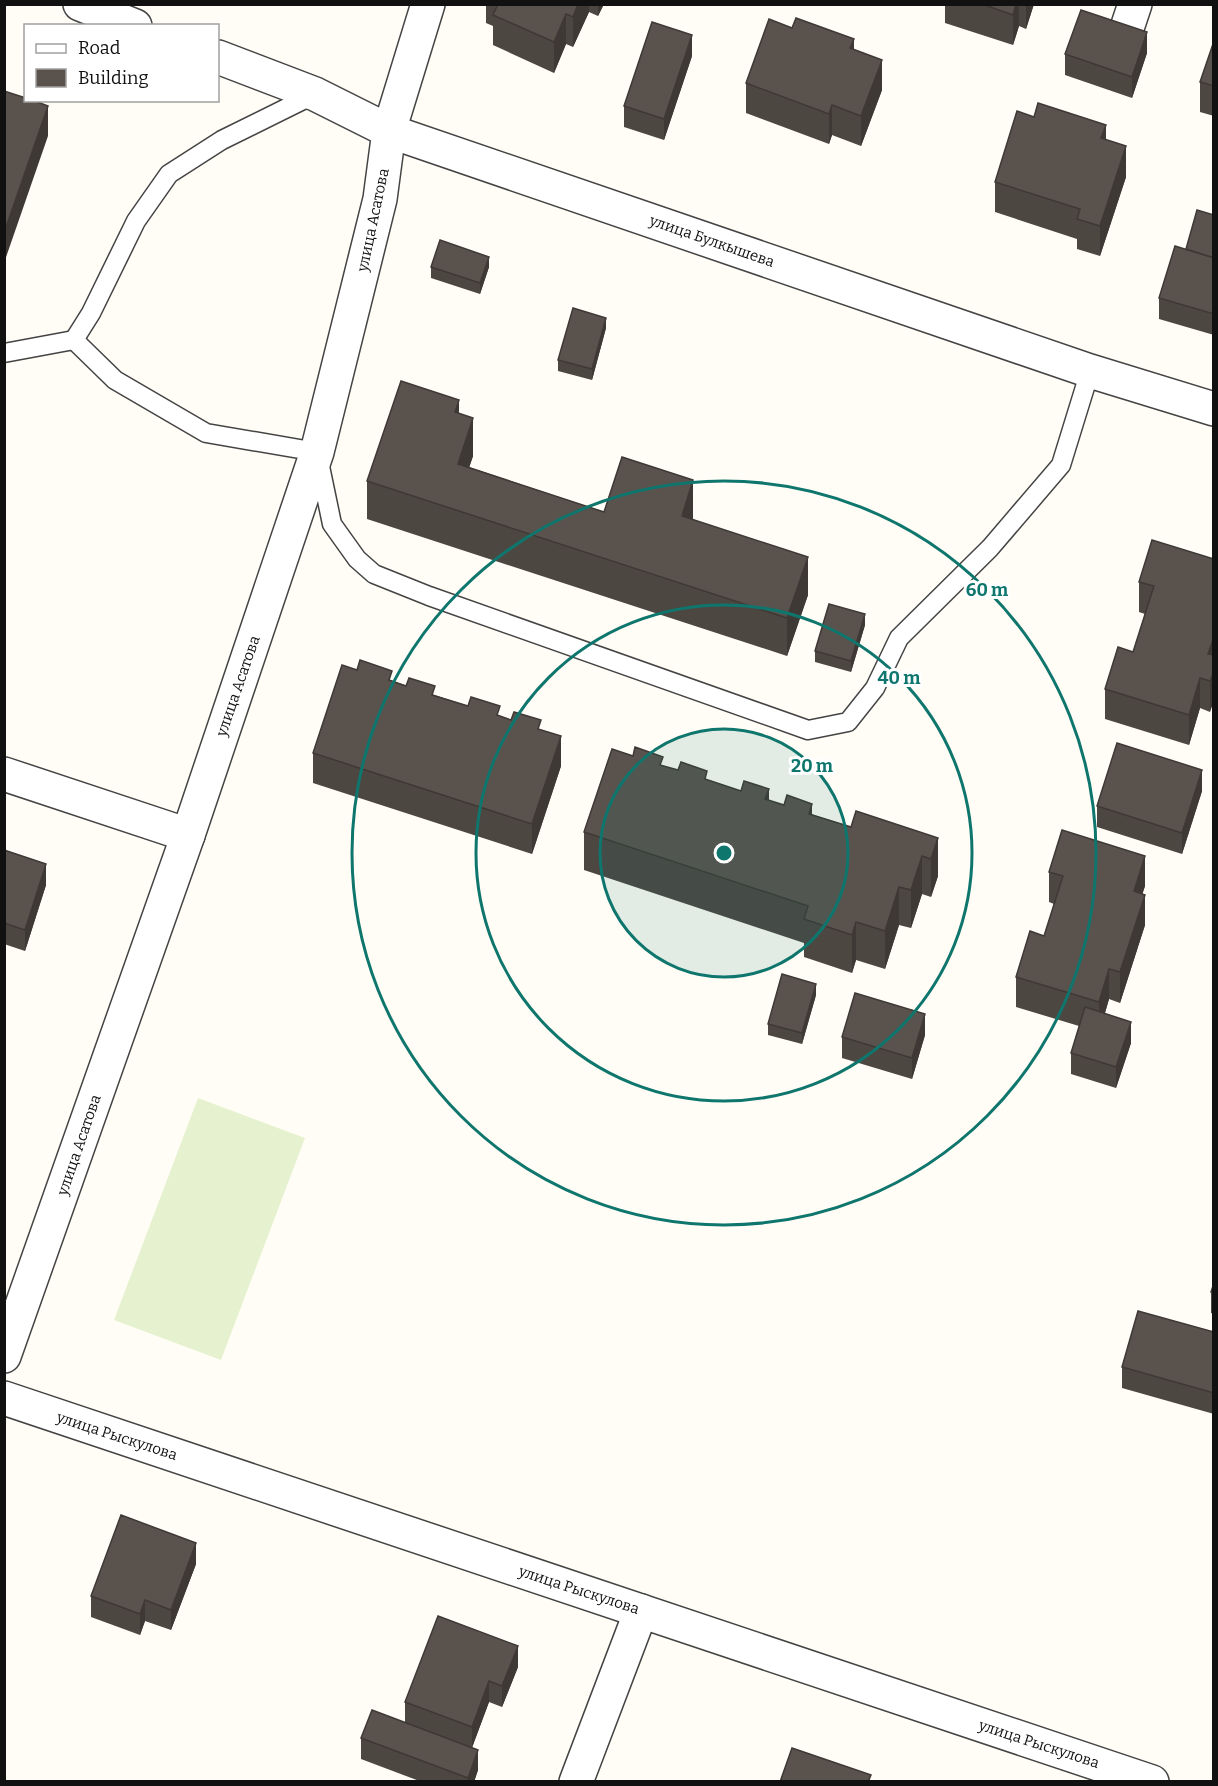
<svg xmlns="http://www.w3.org/2000/svg" width="1218" height="1786" viewBox="0 0 1218 1786" font-family="Bitter,serif">
<style>
.pitch{fill:#e6f2cf}
.lines{fill:none;stroke-linecap:round;stroke-linejoin:round}
.service-casing{stroke:#444;stroke-width:21}
.minor-casing{stroke:#444;stroke-width:36}
.service{stroke:#fff;stroke-width:18}
.minor{stroke:#fff;stroke-width:33}
.wall{fill:#4d4742}
.shaded-wall{fill:#3f3936}
.building{fill:#5a524d;stroke:#3f3936;stroke-width:1.5}
.ring{fill:none;stroke:#0f766e;stroke-width:3}
.labels{text-anchor:middle;stroke-width:6;stroke-linejoin:round;paint-order:stroke}
.street-label{font-size:15px;fill:#111;stroke:#fff}
.centre{fill:#0f766e;stroke:#fff;stroke-width:3}
.ring-label{font-size:18px;text-anchor:middle;font-weight:bold;fill:#0f766e;stroke:#fff;stroke-width:6;stroke-linejoin:round;paint-order:stroke}
</style>
<rect width="100%" height="100%" fill="#fffdf5"/>
<!-- pitch -->
<path class="pitch" d="M 198,1098 L 305,1138 L 221,1360 L 114,1320 Z"/>
<g class="lines">
<!-- service casing -->
<g class="service-casing">
<g id="service">
<path d="M 74,340 L 91,313 L 136,221 L 169,174 L 222,140 L 315,94"/>
<path d="M 4,353 L 74,340 L 115,380 L 206,433 L 317,452 L 332,524 L 357,559 L 374,574 L 429,596 L 808,730 L 848,722 L 875,688 L 899,638 L 990,548 L 1061,465 L 1090,371"/>
</g>
</g>
<!-- minor casing -->
<g class="minor-casing">
<g id="minor">
<path d="M 80,4 L 135,26"/>
<path d="M 1125,34 L 1135,4"/>
<path d="M 218,57 L 315,94 L 389,131 L 1090,371 L 1214,409"/>
<path d="M 4,774 L 188,835"/>
<path d="M 4,1356 L 188,835 L 317,452 L 380,199 L 389,131 L 428,4"/>
<path d="M 4,1398 L 1152,1782"/>
<path d="M 576,1782 L 641,1611"/>
</g>
</g>
<!-- service -->
<use href="#service" class="service"/>
<!-- minor -->
<use href="#minor" class="minor"/>
</g>
<!-- wall -->
<g class="wall">
<path d="M 486,4 L 604,4 L 598,16 L 589,12 L 573,47 L 566,44 L 554,73 L 493,45 L 493,26 L 486,23 Z"/>
<path d="M 945,4 L 1034,4 L 1026,29 L 1019,26 L 1013,45 L 945,23 Z"/>
<path d="M 1214,41 L 1214,116 L 1200,112 L 1200,82 Z"/>
<path d="M 854,50 L 882,90 L 861,146 L 832,135 L 829,144 L 746,113 L 746,83 Z"/>
<path d="M 1147,53 L 1132,98 L 1065,75 L 1065,54 Z"/>
<path d="M 692,56 L 664,140 L 624,127 L 624,106 Z"/>
<path d="M 1106,140 L 1126,177 L 1100,256 L 1077,249 L 1077,239 L 995,212 L 995,182 Z"/>
<path d="M 1214,215 L 1214,335 L 1159,319 L 1159,298 L 1186,249 Z"/>
<path d="M 431,267 L 489,267 L 480,294 L 431,278 Z"/>
<path d="M 606,328 L 592,380 L 558,371 L 558,360 Z"/>
<path d="M 459,414 L 473,456 L 469,467 L 604,512 L 693,518 L 693,520 L 808,595 L 787,656 L 367,519 L 367,481 Z"/>
<path d="M 1214,559 L 1210,712 L 1200,708 L 1189,745 L 1105,719 L 1105,689 L 1133,652 L 1145,614 L 1139,612 L 1139,582 Z"/>
<path d="M 865,625 L 851,672 L 815,662 L 815,651 Z"/>
<path d="M 392,681 L 541,730 L 561,766 L 532,854 L 313,783 L 313,753 Z"/>
<path d="M 663,766 L 851,827 L 938,838 L 938,876 L 931,897 L 922,894 L 911,928 L 899,925 L 885,969 L 856,960 L 852,973 L 804,957 L 804,943 L 584,870 L 584,832 Z"/>
<path d="M 1202,791 L 1182,854 L 1097,827 L 1097,806 Z"/>
<path d="M 4,850 L 46,885 L 25,951 L 4,944 Z"/>
<path d="M 1049,872 L 1145,886 L 1142,894 L 1145,925 L 1120,1003 L 1109,999 L 1105,1013 L 1131,1043 L 1116,1088 L 1071,1074 L 1071,1053 L 1079,1026 L 1016,1007 L 1016,977 L 1044,936 L 1054,904 L 1049,902 Z"/>
<path d="M 816,995 L 802,1044 L 768,1035 L 768,1024 Z"/>
<path d="M 925,1035 L 912,1079 L 842,1058 L 842,1037 Z"/>
<path d="M 1214,1283 L 1214,1314 L 1211,1313 L 1211,1292 Z"/>
<path d="M 1214,1332 L 1214,1414 L 1122,1388 L 1122,1367 Z"/>
<path d="M 196,1564 L 171,1630 L 145,1621 L 140,1635 L 91,1617 L 91,1596 Z"/>
<path d="M 518,1667 L 502,1707 L 489,1702 L 472,1747 L 478,1770 L 474,1782 L 422,1782 L 361,1759 L 361,1738 L 405,1723 L 405,1702 Z"/>
</g>
<!-- shaded-wall -->
<g class="shaded-wall">
<path d="M 578,4 L 589,4 L 589,12 L 573,47 L 573,17 Z"/>
<path d="M 598,4 L 604,4 L 598,16 Z"/>
<path d="M 1016,4 L 1019,4 L 1019,26 L 1013,45 L 1013,15 Z"/>
<path d="M 1026,4 L 1034,4 L 1026,29 Z"/>
<path d="M 566,14 L 566,44 L 554,73 L 554,42 Z"/>
<path d="M 1147,32 L 1147,53 L 1132,98 L 1132,77 Z"/>
<path d="M 692,35 L 692,56 L 664,140 L 664,119 Z"/>
<path d="M 854,39 L 854,69 L 850,48 Z"/>
<path d="M 882,60 L 882,90 L 861,146 L 861,116 Z"/>
<path d="M 832,105 L 832,135 L 829,144 L 829,114 Z"/>
<path d="M 48,106 L 48,136 L 4,263 L 4,233 Z"/>
<path d="M 1106,125 L 1106,155 L 1101,138 Z"/>
<path d="M 1126,146 L 1126,177 L 1100,256 L 1100,226 Z"/>
<path d="M 489,257 L 489,267 L 480,294 L 480,283 Z"/>
<path d="M 606,318 L 606,328 L 592,380 L 592,369 Z"/>
<path d="M 459,400 L 459,438 L 455,412 Z"/>
<path d="M 473,418 L 473,456 L 458,502 L 458,464 Z"/>
<path d="M 693,480 L 693,518 L 682,554 L 682,516 Z"/>
<path d="M 808,557 L 808,595 L 787,656 L 787,618 Z"/>
<path d="M 865,614 L 865,625 L 851,672 L 851,661 Z"/>
<path d="M 1214,637 L 1214,667 L 1208,654 Z"/>
<path d="M 1214,671 L 1214,701 L 1210,712 L 1210,681 Z"/>
<path d="M 1200,678 L 1200,708 L 1189,745 L 1189,715 Z"/>
<path d="M 561,736 L 561,766 L 532,854 L 532,824 Z"/>
<path d="M 1202,770 L 1202,791 L 1182,854 L 1182,833 Z"/>
<path d="M 769,789 L 769,827 L 765,799 Z"/>
<path d="M 812,804 L 812,842 L 809,814 Z"/>
<path d="M 938,838 L 938,876 L 931,897 L 931,859 Z"/>
<path d="M 922,856 L 922,894 L 911,928 L 911,890 Z"/>
<path d="M 1145,856 L 1145,886 L 1134,921 L 1134,891 Z"/>
<path d="M 46,864 L 46,885 L 25,951 L 25,930 Z"/>
<path d="M 899,887 L 899,925 L 885,969 L 885,931 Z"/>
<path d="M 1145,895 L 1145,925 L 1120,1003 L 1120,972 Z"/>
<path d="M 856,922 L 856,960 L 852,973 L 852,935 Z"/>
<path d="M 1109,969 L 1109,999 L 1099,1033 L 1099,1002 Z"/>
<path d="M 816,984 L 816,995 L 802,1044 L 802,1033 Z"/>
<path d="M 925,1014 L 925,1035 L 912,1079 L 912,1058 Z"/>
<path d="M 1131,1022 L 1131,1043 L 1116,1088 L 1116,1067 Z"/>
<path d="M 196,1543 L 196,1564 L 171,1630 L 171,1610 Z"/>
<path d="M 145,1600 L 145,1621 L 140,1635 L 140,1614 Z"/>
<path d="M 518,1646 L 518,1667 L 502,1707 L 502,1686 Z"/>
<path d="M 489,1681 L 489,1702 L 472,1748 L 472,1727 Z"/>
<path d="M 478,1750 L 478,1770 L 474,1782 L 468,1782 L 468,1778 Z"/>
</g>
<!-- building -->
<g class="building">
<path d="M 498,4 L 578,4 L 573,17 L 566,14 L 554,42 L 493,15 Z"/>
<path d="M 982,4 L 1016,4 L 1013,15 Z"/>
<path d="M 1081,10 L 1147,32 L 1132,77 L 1065,54 Z"/>
<path d="M 796,18 L 854,39 L 850,48 L 882,60 L 861,116 L 832,105 L 829,114 L 746,83 L 769,19 L 792,28 Z"/>
<path d="M 652,22 L 692,35 L 664,119 L 624,106 Z"/>
<path d="M 1214,41 L 1214,86 L 1200,82 Z"/>
<path d="M 4,91 L 26,98 L 26,100 L 32,100 L 48,106 L 4,233 Z"/>
<path d="M 1038,103 L 1106,125 L 1101,138 L 1126,146 L 1100,226 L 1077,219 L 1080,209 L 995,182 L 1017,111 L 1034,117 Z"/>
<path d="M 1197,210 L 1214,215 L 1214,258 L 1186,249 Z"/>
<path d="M 440,240 L 489,257 L 480,283 L 431,267 Z"/>
<path d="M 1175,246 L 1214,258 L 1214,314 L 1159,298 Z"/>
<path d="M 573,308 L 606,318 L 592,369 L 558,360 Z"/>
<path d="M 401,381 L 459,400 L 455,412 L 473,418 L 458,464 L 604,512 L 622,457 L 693,480 L 682,516 L 808,557 L 787,618 L 367,481 Z"/>
<path d="M 1152,540 L 1214,559 L 1214,637 L 1208,654 L 1214,655 L 1214,671 L 1210,681 L 1200,678 L 1189,715 L 1105,689 L 1118,647 L 1133,652 L 1154,586 L 1139,582 Z"/>
<path d="M 829,604 L 865,614 L 851,661 L 815,651 Z"/>
<path d="M 360,660 L 392,671 L 389,680 L 406,686 L 409,678 L 435,686 L 432,695 L 468,706 L 471,697 L 500,706 L 497,715 L 511,720 L 514,712 L 541,720 L 538,729 L 561,736 L 532,824 L 313,753 L 342,665 L 357,670 Z"/>
<path d="M 1117,743 L 1202,770 L 1182,833 L 1097,806 Z"/>
<path d="M 635,747 L 663,757 L 660,765 L 678,770 L 681,762 L 707,771 L 705,779 L 741,791 L 744,781 L 769,789 L 765,799 L 784,805 L 787,795 L 812,804 L 809,814 L 851,827 L 856,811 L 938,838 L 931,859 L 922,856 L 911,890 L 899,887 L 885,931 L 856,922 L 852,935 L 804,919 L 808,906 L 584,832 L 612,749 L 633,756 Z"/>
<path d="M 1062,830 L 1145,856 L 1134,891 L 1145,895 L 1120,972 L 1109,969 L 1099,1002 L 1016,977 L 1030,931 L 1044,936 L 1063,876 L 1049,872 Z"/>
<path d="M 4,850 L 46,864 L 25,930 L 4,923 Z"/>
<path d="M 782,974 L 816,984 L 802,1033 L 768,1024 Z"/>
<path d="M 855,993 L 925,1014 L 912,1058 L 842,1037 Z"/>
<path d="M 1085,1007 L 1131,1022 L 1116,1067 L 1071,1053 Z"/>
<path d="M 1214,1283 L 1214,1293 L 1211,1292 Z"/>
<path d="M 1138,1311 L 1214,1332 L 1214,1393 L 1122,1367 Z"/>
<path d="M 121,1515 L 196,1543 L 171,1610 L 145,1600 L 140,1614 L 91,1596 Z"/>
<path d="M 438,1616 L 518,1646 L 502,1686 L 489,1681 L 472,1727 L 405,1702 Z"/>
<path d="M 372,1710 L 478,1750 L 468,1778 L 361,1738 Z"/>
<path d="M 792,1748 L 871,1775 L 868,1782 L 780,1782 Z"/>
</g>
<!-- distance rings -->
<circle cx="724" cy="853" r="124" fill="#0f766e" fill-opacity=".12"/>
<g class="ring">
<circle cx="724" cy="853" r="124"/>
<circle cx="724" cy="853" r="248"/>
<circle cx="724" cy="853" r="372"/>
</g>
<g class="labels">
<!-- street labels -->
<g class="street-label">
<text transform="translate(373 220) rotate(-78)" y="5">улица Асатова</text>
<text transform="translate(712 241) rotate(19)" y="5">улица Булкышева</text>
<text transform="translate(238 686) rotate(-71)" y="5">улица Асатова</text>
<text transform="translate(79 1145) rotate(-71)" y="5">улица Асатова</text>
<text transform="translate(117 1436) rotate(18)" y="5">улица Рыскулова</text>
<text transform="translate(579 1590) rotate(18)" y="5">улица Рыскулова</text>
<text transform="translate(1039 1744) rotate(18)" y="5">улица Рыскулова</text>
</g>
</g>
<circle cx="724" cy="853" r="9" class="centre"/>
<g class="ring-label">
<text x="987" y="596">60 m</text>
<text x="899" y="684">40 m</text>
<text x="812" y="772">20 m</text>
</g>
<!-- border -->
<rect width="1218" height="1786" fill="none" stroke="#111111" stroke-width="12"/>
<!-- legend -->
<rect x="24" y="24" width="195" height="78" fill="#ffffff" stroke="#a0a0a0" stroke-width="1.5"/>
<rect x="36" y="44" width="30" height="9" fill="#ffffff" stroke="#a0a0a0" stroke-width="1.5"/>
<text x="78" y="54" font-size="18" fill="#111111">Road</text>
<rect x="36" y="69" width="30" height="18" fill="#5a524d" stroke="#a0a0a0" stroke-width="1.5"/>
<text x="78" y="84" font-size="18" fill="#111111">Building</text>
</svg>
